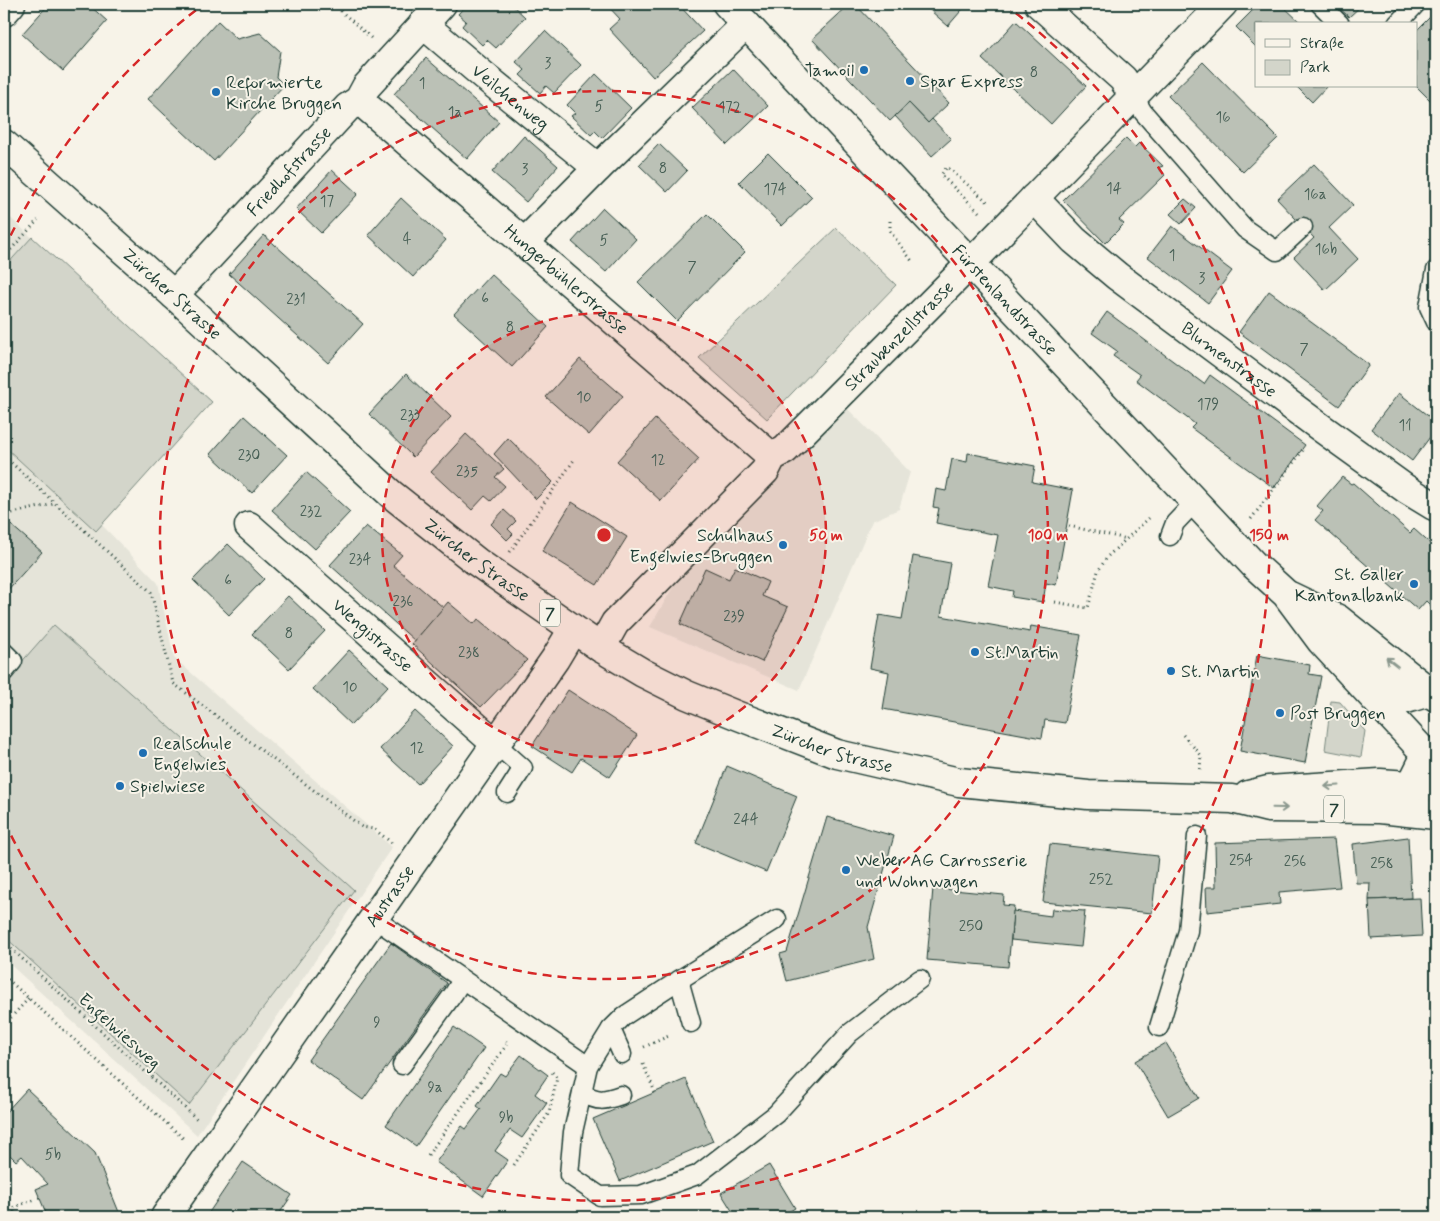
<svg xmlns="http://www.w3.org/2000/svg" width="1440" height="1221" viewBox="0 0 1440 1221" font-family="Mynerve,sans-serif">
<style>
.built{fill:#e5e4d9}
.green{fill:#d3d5ca;stroke:#79897f}
.building{fill:#bbc1b6;stroke:#1f3d34}
.lines{fill:none;stroke-linecap:round;stroke-linejoin:round}
.lane-casing{stroke:#1f3d34;stroke-width:21}
.street-casing{stroke:#1f3d34;stroke-width:31}
.secondary-casing{stroke:#1f3d34;stroke-width:31}
.primary-casing{stroke:#1f3d34;stroke-width:31}
.path{stroke:#1f3d34;stroke-width:3;stroke-dasharray:1 4;stroke-linecap:butt}
.lane{stroke:#f7f3e8;stroke-width:18}
.street{stroke:#f7f3e8;stroke-width:28}
.secondary{stroke:#f7f3e8;stroke-width:28}
.primary{stroke:#f7f3e8;stroke-width:28}
.oneway{stroke:#8b988e}
.ring{fill:none;stroke:#d62828;stroke-width:2.5;stroke-dasharray:9 6}
.poi-dot{fill:#1f6fb2;stroke:#f7f3e8;stroke-width:2}
.labels{text-anchor:middle;stroke-width:4;stroke-linejoin:round;paint-order:stroke}
.number-label{font-size:15px;fill:#465e54}
.shield{fill:#f7f3e8;stroke:#60746a;stroke-width:1}
.shield-label{font-size:16px;font-weight:bold;fill:#1f3d34}
.poi-label{font-size:18px;fill:#1f3d34;stroke:#f7f3e8;text-anchor:start}
.street-label{font-size:18px;fill:#1f3d34;stroke:#f7f3e8}
.centre{fill:#d62828;stroke:#f7f3e8;stroke-width:2.5}
.ring-label{font-size:15px;text-anchor:middle;font-weight:bold;fill:#d62828;stroke:#f7f3e8;stroke-width:4;stroke-linejoin:round;paint-order:stroke}
</style>
<rect width="100%" height="100%" fill="#f7f3e8"/>
<filter id="ink" filterUnits="userSpaceOnUse"><feTurbulence type="fractalNoise" baseFrequency=".02" numOctaves="2"/><feDisplacementMap in="SourceGraphic" scale="10" xChannelSelector="R" yChannelSelector="G"/><feConvolveMatrix kernelMatrix="1 2 1 2 8 2 1 2 1" color-interpolation-filters="sRGB"/></filter>
<g filter="url(#ink)">
<!-- built -->
<g class="built">
<path d="M 4,212 L 212,402 L 102,525 L 158,583 L 174,658 L 392,847 L 197,1135 L 4,959 Z"/>
<path d="M 841,402 L 910,472 L 899,509 L 872,521 L 799,690 L 650,627 L 684,568 Z"/>
</g>
<!-- green -->
<g class="green">
<path d="M 836,228 L 896,285 L 767,419 L 699,358 Z"/>
<path d="M 32,237 L 212,402 L 96,531 L 4,446 L 4,268 Z"/>
<path d="M 54,625 L 354,890 L 189,1105 L 4,936 L 4,682 Z"/>
<path d="M 1331,701 L 1340,702 L 1365,731 L 1361,757 L 1325,750 Z"/>
</g>
<!-- building -->
<g class="building">
<path d="M 49,4 L 88,4 L 107,21 L 63,71 L 22,34 Z"/>
<path d="M 467,4 L 511,4 L 525,17 L 496,48 L 487,40 L 482,45 L 462,26 L 466,21 L 458,14 Z"/>
<path d="M 606,4 L 678,4 L 703,31 L 653,77 L 609,29 L 620,19 Z"/>
<path d="M 850,4 L 855,4 L 949,103 L 928,123 L 909,103 L 890,121 L 812,39 Z"/>
<path d="M 923,4 L 967,4 L 948,26 Z"/>
<path d="M 1259,4 L 1281,4 L 1302,24 L 1256,24 L 1256,47 L 1236,27 Z"/>
<path d="M 1335,4 L 1363,4 L 1349,17 Z"/>
<path d="M 1434,13 L 1436,15 L 1436,106 L 1416,86 L 1416,31 Z"/>
<path d="M 218,21 L 237,39 L 260,33 L 280,51 L 276,77 L 284,85 L 214,161 L 148,99 Z"/>
<path d="M 1016,21 L 1086,86 L 1051,124 L 982,59 Z"/>
<path d="M 545,31 L 581,65 L 554,93 L 546,86 L 540,93 L 520,75 L 525,70 L 516,62 Z"/>
<path d="M 426,58 L 499,122 L 467,159 L 394,94 Z"/>
<path d="M 1203,62 L 1278,138 L 1243,172 L 1168,96 Z"/>
<path d="M 733,69 L 768,106 L 727,145 L 692,108 Z"/>
<path d="M 596,74 L 631,108 L 602,138 L 595,131 L 591,135 L 571,116 L 575,113 L 567,105 Z"/>
<path d="M 1296,86 L 1327,86 L 1312,102 Z"/>
<path d="M 909,103 L 928,123 L 932,119 L 951,139 L 932,156 L 895,116 Z"/>
<path d="M 524,136 L 558,166 L 526,202 L 492,172 Z"/>
<path d="M 1126,138 L 1135,147 L 1139,143 L 1163,166 L 1158,168 L 1165,175 L 1119,220 L 1124,224 L 1105,243 L 1063,200 Z"/>
<path d="M 659,144 L 687,171 L 667,192 L 639,165 Z"/>
<path d="M 768,153 L 812,197 L 782,226 L 739,182 Z"/>
<path d="M 1314,164 L 1353,205 L 1329,228 L 1358,259 L 1325,290 L 1294,257 L 1314,238 L 1277,199 Z"/>
<path d="M 332,170 L 358,194 L 321,233 L 296,209 Z"/>
<path d="M 401,198 L 446,240 L 413,277 L 368,235 Z"/>
<path d="M 1185,199 L 1196,208 L 1181,224 L 1170,214 Z"/>
<path d="M 603,208 L 636,239 L 606,272 L 572,242 Z"/>
<path d="M 707,214 L 745,252 L 677,321 L 638,282 Z"/>
<path d="M 1172,226 L 1232,271 L 1208,303 L 1148,257 Z"/>
<path d="M 264,235 L 363,324 L 328,363 L 229,274 Z"/>
<path d="M 491,274 L 548,327 L 512,367 L 454,314 Z"/>
<path d="M 1269,291 L 1369,365 L 1339,406 L 1239,332 Z"/>
<path d="M 1107,312 L 1204,384 L 1210,375 L 1305,445 L 1274,488 L 1191,428 L 1195,424 L 1136,380 L 1140,375 L 1113,356 L 1117,351 L 1092,333 Z"/>
<path d="M 580,359 L 623,396 L 589,435 L 546,397 Z"/>
<path d="M 406,374 L 451,417 L 413,457 L 369,414 Z"/>
<path d="M 1399,393 L 1436,422 L 1436,429 L 1412,461 L 1371,429 Z"/>
<path d="M 244,416 L 287,455 L 252,493 L 210,454 Z"/>
<path d="M 655,419 L 699,459 L 661,501 L 617,461 Z"/>
<path d="M 466,434 L 504,469 L 495,477 L 505,486 L 491,501 L 485,496 L 472,510 L 431,472 Z"/>
<path d="M 508,438 L 553,482 L 536,499 L 494,454 Z"/>
<path d="M 968,453 L 1035,466 L 1032,482 L 1073,490 L 1056,585 L 1046,583 L 1043,602 L 1012,597 L 1013,591 L 988,586 L 998,535 L 936,523 L 939,508 L 933,507 L 936,489 L 946,491 L 952,459 L 967,462 Z"/>
<path d="M 306,472 L 350,512 L 315,549 L 272,510 Z"/>
<path d="M 1342,477 L 1351,484 L 1353,483 L 1410,533 L 1414,529 L 1436,549 L 1436,611 L 1426,601 L 1418,610 L 1315,520 L 1323,511 L 1317,506 Z"/>
<path d="M 572,502 L 627,537 L 597,585 L 542,551 Z"/>
<path d="M 504,510 L 516,521 L 508,529 L 513,534 L 507,540 L 491,524 Z"/>
<path d="M 11,525 L 42,552 L 4,594 L 4,533 Z"/>
<path d="M 366,526 L 402,555 L 393,565 L 444,608 L 415,641 L 330,565 Z"/>
<path d="M 228,544 L 264,579 L 229,615 L 193,580 Z"/>
<path d="M 913,556 L 950,563 L 941,616 L 1030,632 L 1031,626 L 1081,635 L 1065,723 L 1045,720 L 1042,738 L 883,709 L 889,672 L 870,668 L 879,615 L 902,619 Z"/>
<path d="M 735,567 L 768,582 L 762,596 L 788,607 L 762,662 L 680,624 L 705,568 L 729,579 Z"/>
<path d="M 288,596 L 325,631 L 289,669 L 252,634 Z"/>
<path d="M 448,602 L 474,624 L 478,619 L 527,660 L 481,707 L 412,644 Z"/>
<path d="M 349,650 L 388,686 L 351,725 L 313,689 Z"/>
<path d="M 1257,655 L 1310,665 L 1309,674 L 1321,676 L 1305,763 L 1240,751 Z"/>
<path d="M 568,690 L 637,735 L 610,777 L 581,758 L 572,772 L 532,746 Z"/>
<path d="M 415,711 L 453,746 L 418,784 L 380,749 Z"/>
<path d="M 727,766 L 797,796 L 766,872 L 696,843 Z"/>
<path d="M 827,817 L 894,836 L 868,927 L 874,959 L 787,981 L 780,954 L 787,952 Z"/>
<path d="M 1408,837 L 1411,898 L 1369,900 L 1370,883 L 1356,883 L 1353,844 Z"/>
<path d="M 1334,839 L 1340,887 L 1279,892 L 1280,904 L 1207,912 L 1206,887 L 1216,887 L 1215,843 Z"/>
<path d="M 1050,844 L 1158,856 L 1152,913 L 1043,902 Z"/>
<path d="M 933,888 L 1004,895 L 1003,905 L 1014,906 L 1008,967 L 927,960 Z"/>
<path d="M 1420,898 L 1422,936 L 1371,939 L 1369,900 Z"/>
<path d="M 1052,909 L 1085,911 L 1081,947 L 1011,940 L 1013,911 L 1051,916 Z"/>
<path d="M 391,943 L 447,983 L 363,1100 L 308,1060 Z"/>
<path d="M 454,1027 L 484,1048 L 416,1146 L 386,1125 Z"/>
<path d="M 1166,1043 L 1199,1098 L 1168,1116 L 1135,1061 Z"/>
<path d="M 521,1055 L 548,1075 L 535,1094 L 547,1103 L 522,1138 L 510,1130 L 495,1151 L 508,1160 L 483,1196 L 436,1162 L 462,1126 L 466,1129 L 481,1109 L 477,1106 L 500,1073 L 505,1076 Z"/>
<path d="M 686,1079 L 713,1141 L 620,1181 L 593,1119 Z"/>
<path d="M 27,1089 L 95,1153 L 121,1217 L 34,1217 L 46,1213 L 36,1189 L 48,1184 L 22,1156 L 16,1161 L 4,1149 L 4,1114 Z"/>
<path d="M 243,1162 L 292,1195 L 277,1217 L 212,1217 L 208,1214 Z"/>
<path d="M 769,1165 L 795,1208 L 780,1217 L 736,1217 L 721,1193 Z"/>
</g>
<g class="lines">
<!-- lane casing -->
<g class="lane-casing">
<g id="lane">
<path d="M 1320,4 L 1340,24"/>
<path d="M 1397,24 L 1416,4"/>
<path d="M 1133,95 L 1143,112 L 1245,229 L 1277,251 L 1303,227"/>
<path d="M 1436,270 L 1429,307 L 1436,322"/>
<path d="M 1170,536 L 1175,523 L 1195,502"/>
<path d="M 4,652 L 13,661 L 4,672"/>
<path d="M 496,744 L 523,768 L 507,793"/>
<path d="M 375,919 L 588,1066"/>
<path d="M 777,919 L 679,980 L 624,1016 L 611,1029 L 588,1066 L 573,1132 L 569,1175 L 600,1196 L 641,1195 L 697,1175 L 776,1114 L 850,1033 L 920,979"/>
<path d="M 679,980 L 691,1023"/>
<path d="M 1159,1027 L 1188,931 L 1197,836"/>
<path d="M 611,1029 L 622,1054"/>
<path d="M 402,1065 L 454,993 L 462,980"/>
<path d="M 582,1093 C 598,1102 604,1101 621,1095"/>
</g>
</g>
<!-- street casing -->
<g class="street-casing">
<g id="street">
<path d="M 1039,4 L 1123,79 L 1133,95"/>
<path d="M 4,12 L 11,4"/>
<path id="s1" d="M 423,24 L 483,75 L 598,168"/>
<path id="s2" d="M 359,100 L 772,457"/>
<path id="s3" d="M 1034,198 L 1074,240 L 1117,276 L 1320,427 L 1406,489 L 1434,506 L 1436,506"/>
<path d="M 524,243 L 598,168 L 746,24"/>
<path id="s4" d="M 174,295 L 348,107 L 359,100 L 366,87 L 442,4"/>
<path id="s5" d="M 249,526 L 496,744"/>
<path d="M 1323,642 L 1343,648 L 1406,699 L 1436,690"/>
<path id="s6" d="M 601,648 L 615,623 L 765,471 L 772,457 L 785,450 L 970,264 L 1223,4"/>
<path id="s7" d="M 165,1217 C 294,1030 426,846 555,659 L 573,629"/>
</g>
</g>
<!-- secondary casing -->
<g class="secondary-casing">
<g id="secondary">
<path id="s8" d="M 727,4 L 1195,502 L 1253,564 L 1286,594 L 1321,641 L 1436,765"/>
<path d="M 1290,596 L 1338,619 L 1436,697"/>
</g>
</g>
<!-- primary casing -->
<g class="primary-casing">
<g id="primary">
<path id="s9" d="M 4,144 L 174,295 L 391,494 L 477,562 L 601,648 L 643,673 L 687,695 L 736,715 L 837,754 L 959,782 L 1088,795 L 1232,799 L 1268,808 L 1380,809 L 1436,815"/>
<path d="M 1411,785 L 1427,753"/>
<path d="M 1248,795 L 1268,790 L 1380,783 L 1436,787"/>
</g>
</g>
<!-- path -->
<g class="path">
<path d="M 333,4 L 371,38"/>
<path d="M 979,212 L 941,175 L 947,167 L 989,203"/>
<path d="M 890,221 L 890,231 L 912,261"/>
<path d="M 4,257 L 38,220"/>
<path d="M 4,456 L 151,592 L 173,683 L 362,827 L 374,829 L 392,843"/>
<path d="M 4,518 L 8,514 L 54,504"/>
<path d="M 1251,519 L 1303,450"/>
<path d="M 1069,526 L 1127,539"/>
<path d="M 510,552 L 574,460"/>
<path d="M 1055,602 L 1088,608 L 1098,571 L 1108,556 L 1149,518"/>
<path d="M 1183,735 L 1201,755 L 1200,771"/>
<path d="M 4,942 L 198,1120"/>
<path d="M 4,976 L 185,1140"/>
<path d="M 4,1025 L 29,998"/>
<path d="M 644,1047 L 671,1035"/>
<path d="M 643,1064 L 655,1092"/>
<path d="M 428,1155 L 508,1043 L 506,1041"/>
<path d="M 514,1165 L 549,1113 L 557,1078 L 552,1072"/>
<path d="M 4,1204 L 15,1207 L 35,1199"/>
<path d="M 13,1217 L 15,1207"/>
</g>
<!-- lane -->
<use href="#lane" class="lane"/>
<!-- street -->
<use href="#street" class="street"/>
<!-- secondary -->
<use href="#secondary" class="secondary"/>
<!-- primary -->
<use href="#primary" class="primary"/>
</g>
<!-- one-way arrows -->
<defs><path id="oneway-shaft" d="M-6 0H5M1.5-3L5.5 0L1.5 3" fill="none" stroke-width="1.6" stroke-linecap="round" stroke-linejoin="round" transform="scale(1.25)"/></defs>
<g class="oneway">
<use href="#oneway-shaft" transform="translate(1392 662) rotate(-142)"/>
<use href="#oneway-shaft" transform="translate(1332 786) rotate(176)"/>
<use href="#oneway-shaft" transform="translate(1280 808) rotate(1)"/>
</g>
</g>
<!-- distance rings -->
<circle cx="604" cy="535" r="222" fill="#d62828" fill-opacity=".12"/>
<g class="ring">
<circle cx="604" cy="535" r="222"/>
<circle cx="604" cy="535" r="444"/>
<path d="M4 249A665 665 0 0 1 204 4M1004 4A665 665 0 1 1 4 821"/>
</g>
<!-- markers -->
<g class="poi-dot">
<circle cx="864" cy="70" r="5"/>
<circle cx="910" cy="81" r="5"/>
<circle cx="216" cy="92" r="5"/>
<circle cx="783" cy="545" r="5"/>
<circle cx="1414" cy="584" r="5"/>
<circle cx="975" cy="652" r="5"/>
<circle cx="1171" cy="671" r="5"/>
<circle cx="1280" cy="713" r="5"/>
<circle cx="143" cy="753" r="5"/>
<circle cx="120" cy="786" r="5"/>
<circle cx="846" cy="870" r="5"/>
</g>
<g class="labels">
<!-- number labels -->
<g class="number-label">
<text x="548" y="68">3</text>
<text x="1034" y="77">8</text>
<text x="422" y="88">1</text>
<text x="599" y="111">5</text>
<text x="730" y="112">172</text>
<text x="455" y="117">1a</text>
<text x="1223" y="122">16</text>
<text x="663" y="173">8</text>
<text x="525" y="174">3</text>
<text x="1114" y="193">14</text>
<text x="775" y="194">174</text>
<text x="1315" y="199">16a</text>
<text x="327" y="206">17</text>
<text x="407" y="243">4</text>
<text x="604" y="245">5</text>
<text x="1326" y="254">16b</text>
<text x="1172" y="260">1</text>
<text x="692" y="272">7</text>
<text x="1202" y="283">3</text>
<text x="485" y="303">6</text>
<text x="296" y="304">231</text>
<text x="510" y="332">8</text>
<text x="1304" y="354">7</text>
<text x="584" y="402">10</text>
<text x="1208" y="409">179</text>
<text x="410" y="420">233</text>
<text x="1405" y="430">11</text>
<text x="249" y="460">230</text>
<text x="658" y="465">12</text>
<text x="467" y="476">235</text>
<text x="311" y="516">232</text>
<text x="360" y="564">234</text>
<text x="228" y="585">6</text>
<text x="403" y="606">236</text>
<text x="734" y="621">239</text>
<text x="289" y="638">8</text>
<text x="469" y="657">238</text>
<text x="350" y="692">10</text>
<text x="417" y="753">12</text>
<text x="746" y="824">244</text>
<text x="1241" y="865">254</text>
<text x="1295" y="866">256</text>
<text x="1382" y="868">258</text>
<text x="1101" y="884">252</text>
<text x="971" y="931">250</text>
<text x="377" y="1027">9</text>
<text x="435" y="1092">9a</text>
<text x="506" y="1122">9b</text>
<text x="53" y="1159">5b</text>
</g>
<!-- shield labels -->
<g class="shield">
<rect x="540" y="599.5" width="20" height="27" rx="4"/>
<rect x="1324" y="795.5" width="20" height="27" rx="4"/>
</g>
<g class="shield-label">
<text x="550" y="619">7</text>
<text x="1334" y="815">7</text>
</g>
<!-- poi labels -->
<g class="poi-label">
<text x="854" y="76" text-anchor="end">Tamoil</text>
<text x="920" y="87">Spar Express</text>
<text x="226" y="88">Reformierte<tspan x="226" dy="21">Kirche Bruggen</tspan></text>
<text x="773" y="541" text-anchor="end">Schulhaus<tspan x="773" dy="21">Engelwies-Bruggen</tspan></text>
<text x="1404" y="580" text-anchor="end">St. Galler<tspan x="1404" dy="21">Kantonalbank</tspan></text>
<text x="985" y="658">St.Martin</text>
<text x="1181" y="677">St. Martin</text>
<text x="1290" y="719">Post Bruggen</text>
<text x="153" y="749">Realschule<tspan x="153" dy="21">Engelwies</tspan></text>
<text x="130" y="792">Spielwiese</text>
<text x="856" y="866">Weber AG Carrosserie<tspan x="856" dy="21">und Wohnwagen</tspan></text>
</g>
<!-- street labels -->
<g class="street-label">
<text dy="6" stroke="none"><textPath href="#s1" startOffset="114">Veilchenweg</textPath></text>
<text dy="6" stroke="none"><textPath href="#s4" startOffset="169">Friedhofstrasse</textPath></text>
<text dy="6" stroke="none"><textPath href="#s2" startOffset="274">Hungerbühlerstrasse</textPath></text>
<text dy="6" stroke="none"><textPath href="#s9" startOffset="225">Zürcher Strasse</textPath></text>
<text dy="6" stroke="none"><textPath href="#s8" startOffset="406">Fürstenlandstrasse</textPath></text>
<text dy="6" stroke="none"><textPath href="#s6" startOffset="434">Straubenzellstrasse</textPath></text>
<text dy="6" stroke="none"><textPath href="#s3" startOffset="254">Blumenstrasse</textPath></text>
<text dy="6" stroke="none"><textPath href="#s9" startOffset="630">Zürcher Strasse</textPath></text>
<text dy="6" stroke="none"><textPath href="#s5" startOffset="165">Wengistrasse</textPath></text>
<text dy="6" stroke="none"><textPath href="#s9" startOffset="1035">Zürcher Strasse</textPath></text>
<text dy="6" stroke="none"><textPath href="#s7" startOffset="392">Austrasse</textPath></text>
<text transform="translate(120 1031) rotate(42)" y="6">Engelwiesweg</text>
</g>
</g>
<circle cx="604" cy="535" r="8" class="centre"/>
<g class="ring-label">
<text x="826" y="540">50 m</text>
<text x="1048" y="540">100 m</text>
<text x="1269" y="540">150 m</text>
</g>
<!-- margin -->
<rect width="1440" height="1221" fill="none" stroke="#f7f3e8" stroke-width="20"/>
<rect x="10" y="10" width="1420" height="1201" fill="none" stroke="#1f3d34" stroke-width="2" filter="url(#ink)"/>
<!-- legend -->
<rect x="1255" y="22" width="162" height="65" fill="#f7f3e8" stroke="#a1aaa0"/>
<rect x="1265" y="39" width="25" height="8" fill="#f7f3e8" stroke="#a1aaa0"/>
<text x="1300" y="48" font-size="15" fill="#1f3d34">Straße</text>
<rect x="1265" y="60" width="25" height="15" fill="#d3d5ca" stroke="#a1aaa0"/>
<text x="1300" y="72" font-size="15" fill="#1f3d34">Park</text>
</svg>
